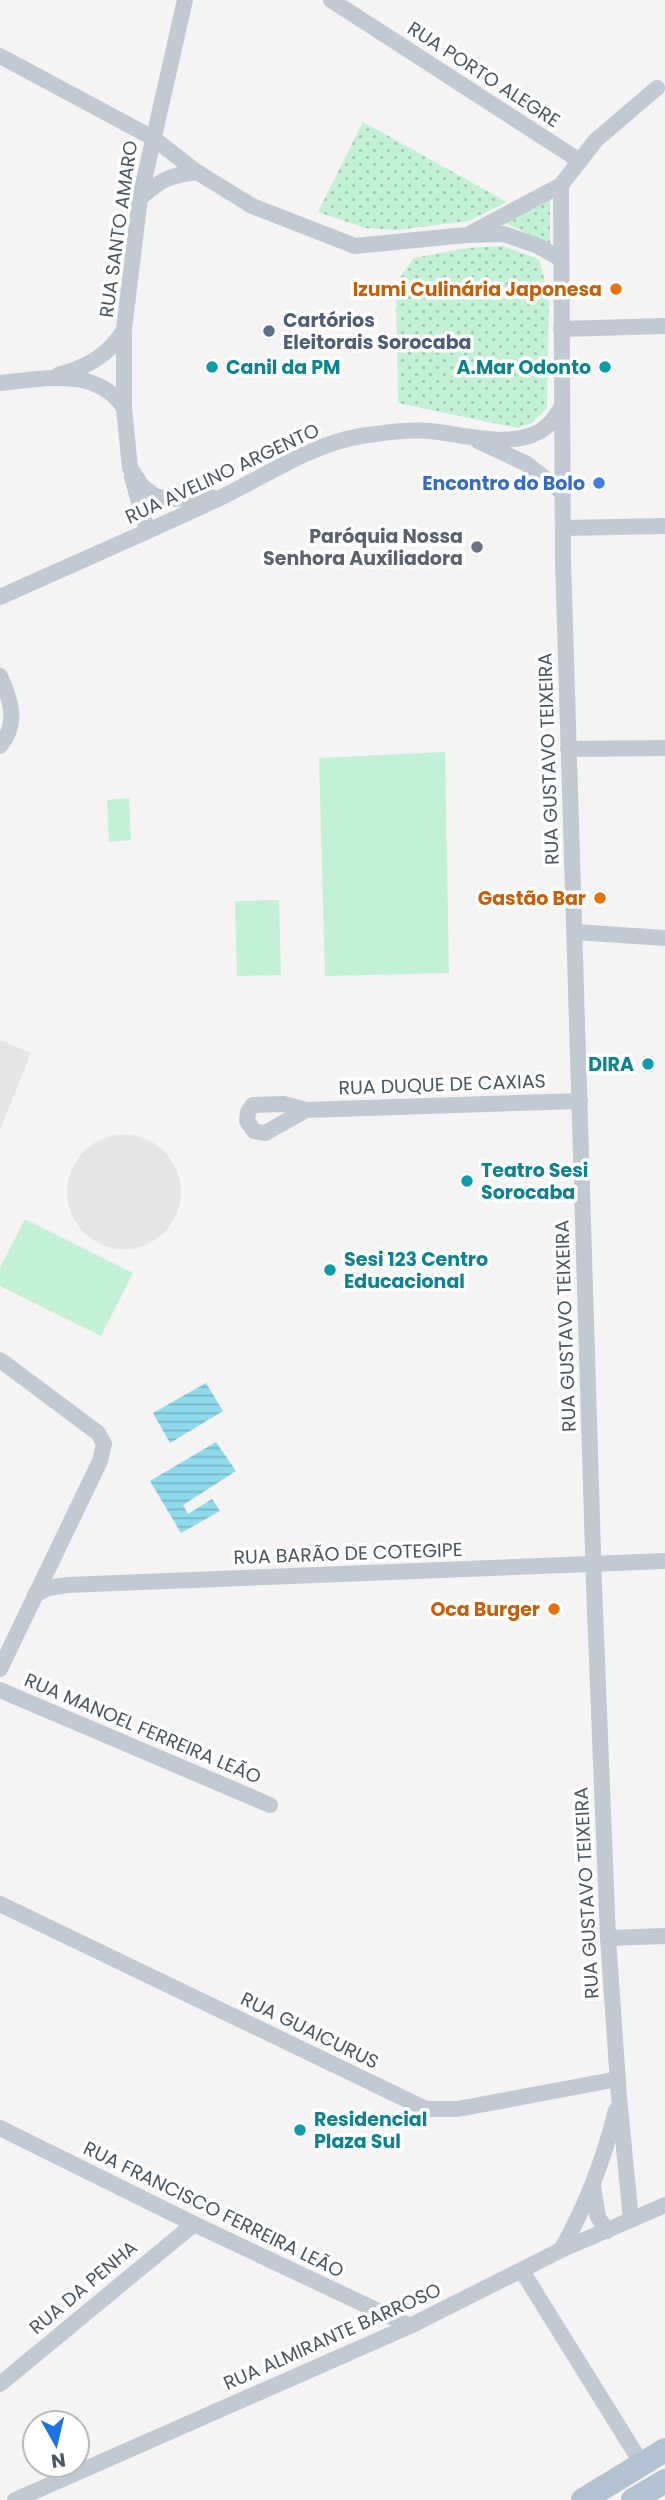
<svg xmlns="http://www.w3.org/2000/svg" width="665" height="2500" viewBox="0 0 665 2500" font-family="Poppins,sans-serif">
<style>
.education{fill:#e6e4e5}
.grass{fill:url(#grass-dots)}
.pitch{fill:#c3f1d5}
.water{fill:url(#water-rules)}
.lines{fill:none;stroke-linecap:round;stroke-linejoin:round}
.street{stroke:#c1cad2;stroke-width:16}
.primary{stroke:#b3c2d1;stroke-width:24}
.food-dot{fill:#e8710a;stroke:#fff;stroke-width:2.5}
.service-dot{fill:#5c6f8a;stroke:#fff;stroke-width:2.5}
.culture-dot{fill:#0f9aa8;stroke:#fff;stroke-width:2.5}
.shop-dot{fill:#3f7fe0;stroke:#fff;stroke-width:2.5}
.worship-dot{fill:#6b7280;stroke:#fff;stroke-width:2.5}
.labels{text-anchor:middle;stroke-width:7;stroke-linejoin:round;paint-order:stroke}
.street-label{font-size:19px;fill:#4a5661;stroke:#fff}
.food-label{font-size:19px;font-weight:bold;fill:#c56008;stroke:#fff;text-anchor:end}
.service-label{font-size:19px;font-weight:bold;fill:#4e5e75;stroke:#fff;text-anchor:start}
.culture-label{font-size:19px;font-weight:bold;fill:#0d838f;stroke:#fff;text-anchor:start}
.shop-label{font-size:19px;font-weight:bold;fill:#366cbe;stroke:#fff;text-anchor:end}
.worship-label{font-size:19px;font-weight:bold;fill:#5b616d;stroke:#fff;text-anchor:end}
</style>
<defs>
<pattern id="grass-dots" width="8" height="8" patternUnits="userSpaceOnUse" patternTransform="scale(1.75)"><rect width="8" height="8" fill="#c3f1d5"/><path d="M2 2h.1M6 6h.1" fill="none" stroke="#a0c6b0" stroke-width="1.8" stroke-linecap="round"/></pattern>
<pattern id="water-rules" width="6" height="5" patternUnits="userSpaceOnUse" patternTransform="scale(1.75)"><rect width="6" height="5" fill="#90daee"/><path d="M0 2.5h6" fill="none" stroke="#78b4c4"/></pattern>
</defs>
<rect width="100%" height="100%" fill="#f5f3f3"/>
<!-- education -->
<g class="education">
<path d="M 0,1040 L 31,1053 L 0,1130 Z"/>
<circle cx="124" cy="1192" r="57"/>
</g>
<!-- grass -->
<g class="grass">
<path d="M 363,122 L 507,202 L 468,221 L 397,230 L 365,228 L 318,212 Z"/>
<path d="M 550,197 L 550,244 L 505,223 Z"/>
<path d="M 503,246 L 539,259 L 549,297 L 547,408 L 532,423 L 517,428 L 398,403 L 396,283 L 414,258 L 467,248 Z"/>
</g>
<!-- pitch -->
<g class="pitch">
<path d="M 445,752 L 449,973 L 325,976 L 319,758 Z"/>
<path d="M 129,798 L 131,840 L 109,842 L 107,800 Z"/>
<path d="M 279,900 L 281,975 L 237,976 L 235,901 Z"/>
<path d="M 25,1219 L 133,1273 L 101,1336 L 0,1286 L 0,1268 Z"/>
</g>
<!-- water -->
<g class="water">
<path d="M 206,1383 L 223,1411 L 170,1443 L 153,1413 Z"/>
<path d="M 216,1442 L 236,1471 L 183,1505 L 188,1514 L 212,1499 L 220,1511 L 181,1533 L 150,1481 Z"/>
</g>
<g class="lines">
<!-- street -->
<g class="street">
<path d="M 185,0 L 140,198 L 124,329 L 124,408 L 130,468 L 142,486 L 155,496 L 170,499 L 211,497"/>
<path d="M 331,0 L 580,161"/>
<path d="M 0,56 L 153,138 L 197,172 L 252,206 L 355,246 L 466,235 L 504,234 L 538,246 L 561,259"/>
<path d="M 561,185 L 563,560 L 594,1585 L 608,1938 L 619,2097 L 631,2220"/>
<path d="M 140,198 C 161,180 169,175 197,172"/>
<path d="M 471,233 L 561,185 L 596,140 L 657,88"/>
<path d="M 561,329 L 665,326"/>
<path d="M 58,375 C 87,367 108,356 124,330"/>
<path d="M 0,383 C 42,379 97,366 124,408"/>
<path d="M 478,441 L 527,464 L 563,493"/>
<path d="M 132,477 L 147,530"/>
<path d="M 563,528 L 665,526"/>
<path d="M 0,597 C 75,563 150,531 224,496 C 267,475 312,444 361,436 C 383,433 407,429 430,431 C 464,434 520,452 548,425 C 553,421 557,414 561,408"/>
<path d="M 0,676 C 11,701 19,723 0,746"/>
<path d="M 568,749 L 665,748"/>
<path d="M 575,932 L 665,938"/>
<path d="M 306,1110 L 265,1133 L 254,1131 L 247,1121 L 248,1112 L 253,1105 L 284,1104 L 306,1110 L 580,1101"/>
<path d="M 0,1360 L 98,1433 L 104,1444 L 100,1461 L 0,1669"/>
<path d="M 35,1595 L 48,1588 L 67,1585 L 665,1561"/>
<path d="M 0,1690 L 270,1805"/>
<path d="M 0,1904 L 426,2109 L 458,2109 L 618,2079"/>
<path d="M 608,1938 L 665,1936"/>
<path d="M 0,2128 L 194,2224 L 410,2326"/>
<path d="M 593,2186 L 598,2217 L 607,2231"/>
<path d="M 561,2250 C 586,2206 604,2159 616,2110"/>
<path d="M 522,2271 L 642,2464"/>
<path d="M 0,2384 L 194,2224"/>
<path d="M 15,2500 L 410,2326 L 561,2250 L 665,2205"/>
</g>
<!-- primary -->
<g class="primary">
<path d="M 583,2500 L 665,2450"/>
<path d="M 633,2500 L 665,2481"/>
</g>
</g>
<!-- markers -->
<g class="food-dot">
<circle cx="616" cy="289" r="7"/>
<circle cx="600" cy="898" r="7"/>
<circle cx="554" cy="1609" r="7"/>
</g>
<circle class="service-dot" cx="269" cy="331" r="7"/>
<g class="culture-dot">
<circle cx="212" cy="367" r="7"/>
<circle cx="605" cy="367" r="7"/>
<circle cx="648" cy="1064" r="7"/>
<circle cx="467" cy="1181" r="7"/>
<circle cx="330" cy="1270" r="7"/>
<circle cx="300" cy="2130" r="7"/>
</g>
<circle class="shop-dot" cx="599" cy="483" r="7"/>
<circle class="worship-dot" cx="477" cy="547" r="7"/>
<g class="labels">
<!-- street labels -->
<g class="street-label">
<text transform="translate(484 74) rotate(33)" y="7">RUA PORTO ALEGRE</text>
<text transform="translate(118 229) rotate(-82)" y="7">RUA SANTO AMARO</text>
<text transform="translate(222 473) rotate(-25)" y="7">RUA AVELINO ARGENTO</text>
<text transform="translate(548 759) rotate(-92)" y="7">RUA GUSTAVO TEIXEIRA</text>
<text transform="translate(442 1084) rotate(-2)" y="7">RUA DUQUE DE CAXIAS</text>
<text transform="translate(565 1326) rotate(-92)" y="7">RUA GUSTAVO TEIXEIRA</text>
<text transform="translate(348 1553) rotate(-2)" y="7">RUA BARÃO DE COTEGIPE</text>
<text transform="translate(143 1728) rotate(23)" y="7">RUA MANOEL FERREIRA LEÃO</text>
<text transform="translate(586 1893) rotate(-93)" y="7">RUA GUSTAVO TEIXEIRA</text>
<text transform="translate(310 2030) rotate(26)" y="7">RUA GUAICURUS</text>
<text transform="translate(214 2209) rotate(26)" y="7">RUA FRANCISCO FERREIRA LEÃO</text>
<text transform="translate(83 2287) rotate(-40)" y="7">RUA DA PENHA</text>
<text transform="translate(332 2336) rotate(-24)" y="7">RUA ALMIRANTE BARROSO</text>
</g>
<!-- food labels -->
<g class="food-label">
<text x="602" y="296">Izumi Culinária Japonesa</text>
<text x="586" y="905">Gastão Bar</text>
<text x="540" y="1616">Oca Burger</text>
</g>
<!-- service labels -->
<g class="service-label">
<text x="283" y="327">Cartórios<tspan x="283" dy="22">Eleitorais Sorocaba</tspan></text>
</g>
<!-- culture labels -->
<g class="culture-label">
<text x="226" y="374">Canil da PM</text>
<text x="591" y="374" text-anchor="end">A.Mar Odonto</text>
<text x="634" y="1071" text-anchor="end">DIRA</text>
<text x="481" y="1177">Teatro Sesi<tspan x="481" dy="22">Sorocaba</tspan></text>
<text x="344" y="1266">Sesi 123 Centro<tspan x="344" dy="22">Educacional</tspan></text>
<text x="314" y="2126">Residencial<tspan x="314" dy="22">Plaza Sul</tspan></text>
</g>
<!-- shop labels -->
<g class="shop-label">
<text x="585" y="490">Encontro do Bolo</text>
</g>
<!-- worship labels -->
<g class="worship-label">
<text x="463" y="543">Paróquia Nossa<tspan x="463" dy="22">Senhora Auxiliadora</tspan></text>
</g>
</g>
<!-- north arrow -->
<g transform="translate(56 2444) rotate(172)"><circle r="33" fill="#ffffff" stroke="#b7bbc0" stroke-width="2"/>
<path d="M0-5L12 26L0 18L-12 26Z" fill="#1a73e8"/>
<text y="-10" font-size="19" font-weight="bold" text-anchor="middle" fill="#4a5661">N</text>
</g>
</svg>
